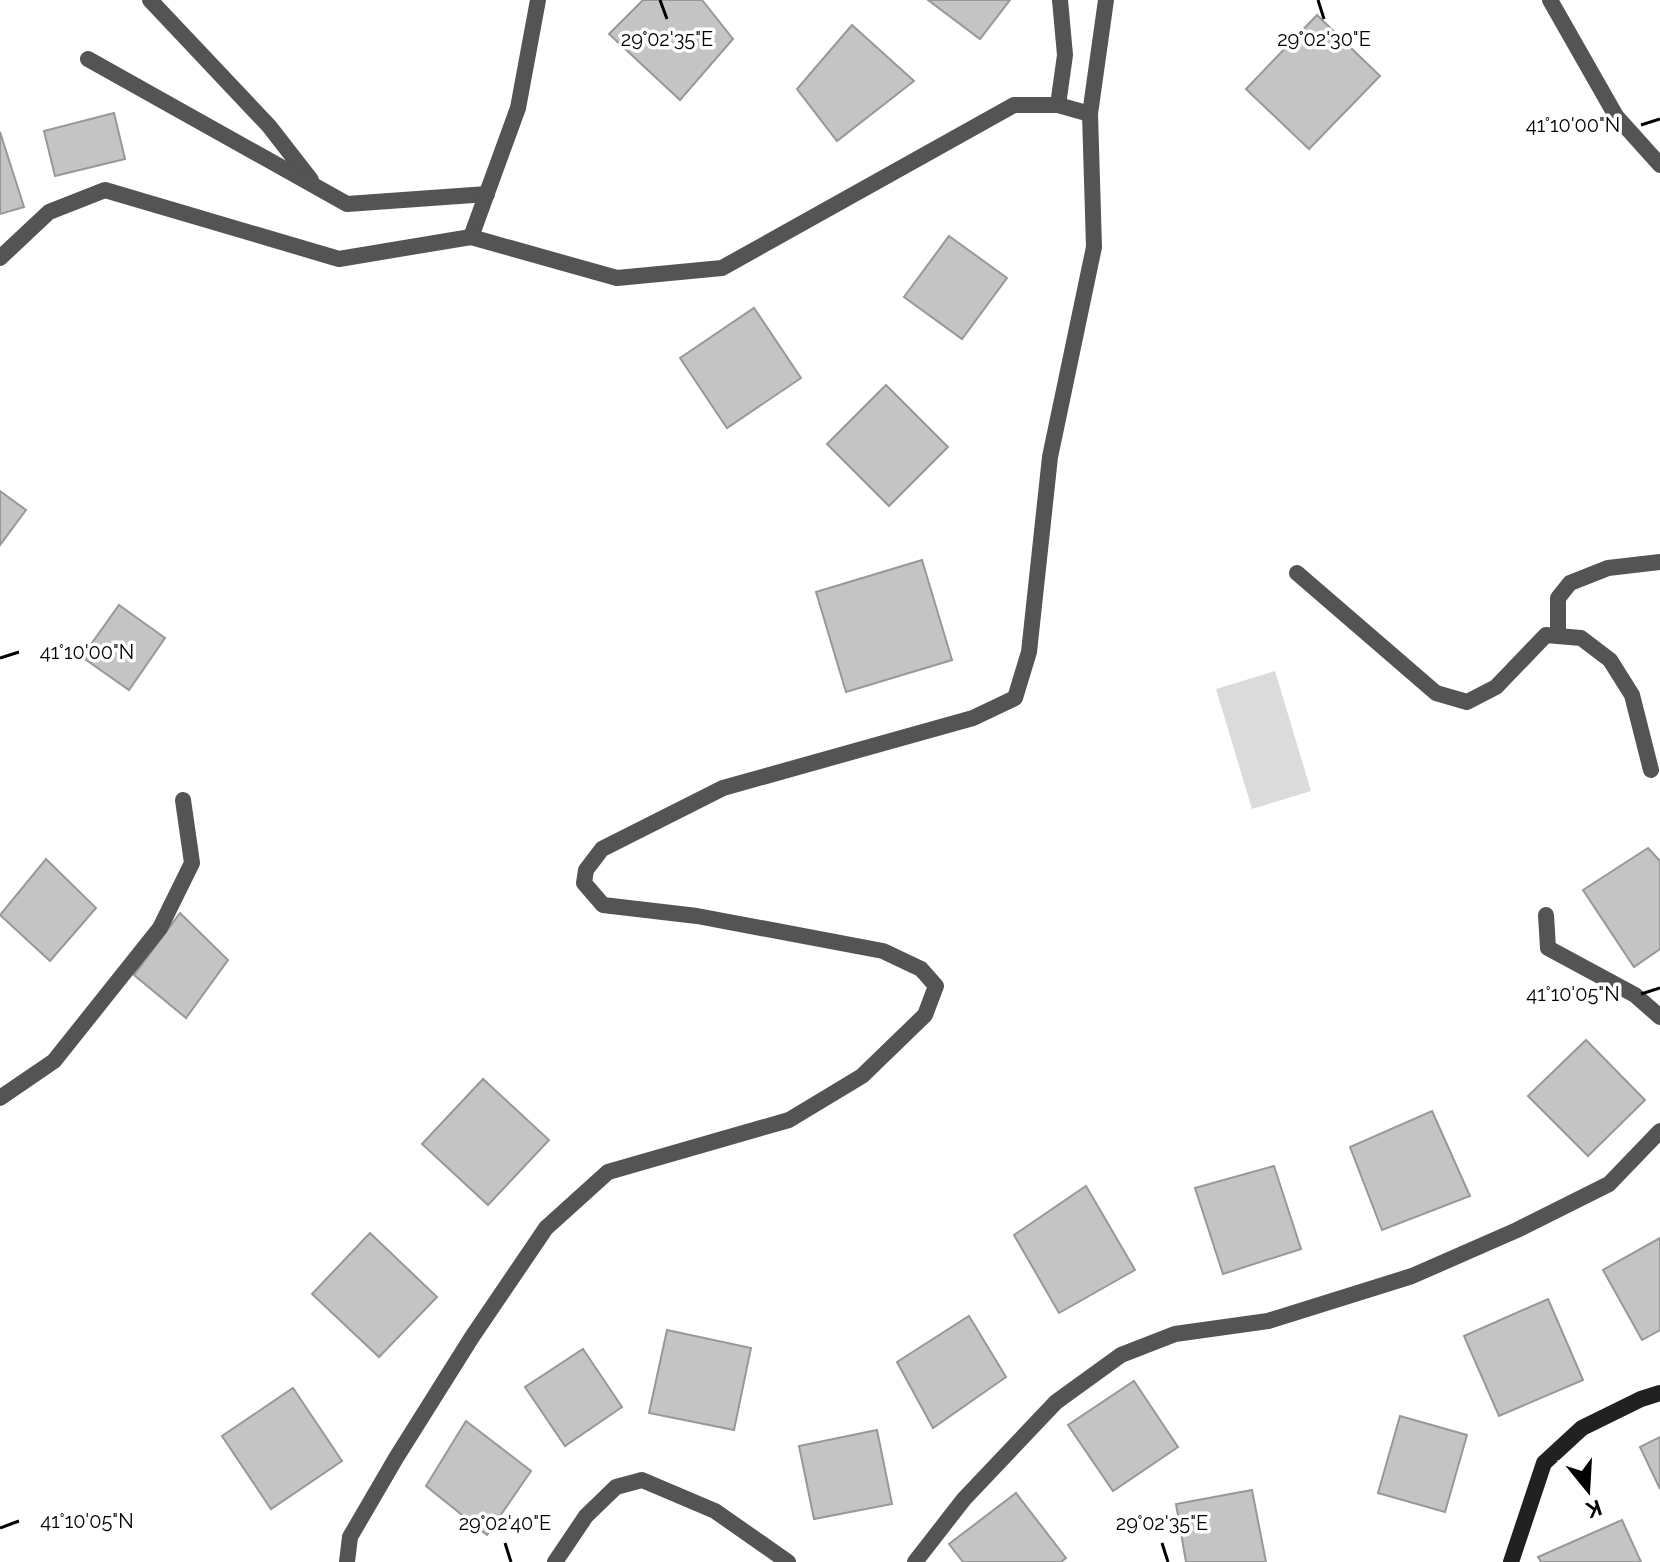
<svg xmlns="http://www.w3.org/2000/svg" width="1660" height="1562" viewBox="0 0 1660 1562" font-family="Raleway,sans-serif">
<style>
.garden{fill:#dbdbdb}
.building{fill:#c4c4c4;stroke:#989898;stroke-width:2}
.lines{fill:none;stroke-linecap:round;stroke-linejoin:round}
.lane{stroke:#545454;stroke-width:16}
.street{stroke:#545454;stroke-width:16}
.secondary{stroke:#212121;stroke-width:16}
.ticks{fill:none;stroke:#000;stroke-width:3}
.ticks-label{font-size:20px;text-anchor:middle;fill:#000;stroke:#fff;stroke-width:7;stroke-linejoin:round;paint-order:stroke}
</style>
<rect width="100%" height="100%" fill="#fff"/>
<!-- garden -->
<path class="garden" d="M 1275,671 L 1311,791 L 1252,809 L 1216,689 Z"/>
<!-- building -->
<g class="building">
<path d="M 643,0 L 702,0 L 733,39 L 680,100 L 609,34 Z"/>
<path d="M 928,0 L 1010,0 L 980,39 Z"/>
<path d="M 1317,15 L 1380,76 L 1309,149 L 1246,89 Z"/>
<path d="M 852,25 L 914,81 L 837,141 L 797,89 Z"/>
<path d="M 114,113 L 125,159 L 55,176 L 44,131 Z"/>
<path d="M 0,132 L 24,207 L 0,214 Z"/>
<path d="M 949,236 L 1007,278 L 962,339 L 904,297 Z"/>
<path d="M 754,308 L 801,378 L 727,428 L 680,358 Z"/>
<path d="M 886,385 L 948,447 L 889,506 L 827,444 Z"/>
<path d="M 0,491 L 26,510 L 0,545 Z"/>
<path d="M 922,560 L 952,660 L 846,692 L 816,592 Z"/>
<path d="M 119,605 L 165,638 L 129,690 L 82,657 Z"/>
<path d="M 1648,848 L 1660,861 L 1660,949 L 1634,967 L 1583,890 Z"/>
<path d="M 46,859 L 96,908 L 50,961 L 0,915 Z"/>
<path d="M 180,913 L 228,960 L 186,1018 L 134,975 Z"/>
<path d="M 1586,1040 L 1645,1100 L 1588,1156 L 1528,1096 Z"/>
<path d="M 483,1079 L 549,1140 L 488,1205 L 422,1144 Z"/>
<path d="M 1432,1111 L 1470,1196 L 1382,1230 L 1350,1147 Z"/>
<path d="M 1274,1166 L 1301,1249 L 1223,1274 L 1195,1188 Z"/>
<path d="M 1086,1186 L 1135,1270 L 1059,1313 L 1014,1235 Z"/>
<path d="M 370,1233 L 437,1297 L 379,1357 L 312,1294 Z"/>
<path d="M 1660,1238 L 1660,1330 L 1642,1340 L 1603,1270 Z"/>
<path d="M 1548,1299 L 1583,1380 L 1499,1416 L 1464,1336 Z"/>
<path d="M 969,1316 L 1006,1377 L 933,1428 L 897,1362 Z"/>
<path d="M 667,1330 L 751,1348 L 734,1430 L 649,1413 Z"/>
<path d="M 583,1349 L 622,1407 L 565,1446 L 525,1387 Z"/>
<path d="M 1134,1381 L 1178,1447 L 1113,1491 L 1068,1425 Z"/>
<path d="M 293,1388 L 342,1461 L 271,1509 L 222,1436 Z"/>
<path d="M 1400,1416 L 1467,1435 L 1445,1512 L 1378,1493 Z"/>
<path d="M 466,1421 L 531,1471 L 487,1535 L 426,1486 Z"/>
<path d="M 877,1430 L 892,1504 L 814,1519 L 799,1446 Z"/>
<path d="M 1660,1437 L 1660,1489 L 1640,1447 Z"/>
<path d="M 1252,1490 L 1266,1562 L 1186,1562 L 1176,1504 Z"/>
<path d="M 1016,1493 L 1066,1558 L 1061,1562 L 963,1562 L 949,1544 Z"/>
<path d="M 1622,1520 L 1641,1562 L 1541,1562 L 1538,1557 Z"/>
</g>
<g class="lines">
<!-- lane -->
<path class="lane" d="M 1058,105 L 1065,55 L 1060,0"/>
<!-- street -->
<g class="street">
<path d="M 150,0 L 269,126 L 311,180"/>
<path d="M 1550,0 L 1616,116 L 1660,165"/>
<path d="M 88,59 L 347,204 L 487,194"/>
<path d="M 471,237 L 518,108 L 538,0"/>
<path d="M 0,258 L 49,212 L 105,190 L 339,259 L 471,237 L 617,278 L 722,268 L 1014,105 L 1058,105 L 1090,114"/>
<path d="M 1297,573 L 1436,693 L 1467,702 L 1496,687 L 1546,635 L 1581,638 L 1610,660 L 1632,695 L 1651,770"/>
<path d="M 1558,636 L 1558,598 L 1570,583 L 1608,568 L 1660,562"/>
<path d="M 1546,915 L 1548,948 L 1635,995 L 1660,1017"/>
<path d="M 0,1098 L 54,1061 L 160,928 L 192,863 L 183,800"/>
<path d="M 347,1562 L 350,1537 L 396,1458 L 472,1337 L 546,1228 L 608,1172 L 789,1120 L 862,1076 L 925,1015 L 936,986 L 921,969 L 883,951 L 697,916 L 603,905 L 584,883 L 586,870 L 602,849 L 723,788 L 973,718 L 1015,698 L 1029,652 L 1050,457 L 1094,247 L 1090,114 L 1106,0"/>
<path d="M 555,1562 L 586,1516 L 616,1487 L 642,1480 L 715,1511 L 788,1562"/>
<path d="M 915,1562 L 964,1499 L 1056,1402 L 1121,1355 L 1175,1334 L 1268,1321 L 1412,1276 L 1517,1230 L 1609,1184 L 1660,1131"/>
</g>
<!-- secondary -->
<path class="secondary" d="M 1511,1562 L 1544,1463 L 1582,1428 L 1641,1399 L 1660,1393"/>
</g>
<!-- ticks -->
<path class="ticks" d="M 660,0 L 667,19M 1318,0 L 1324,19M 1641,125 L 1660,119M 0,658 L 19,652M 1641,994 L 1660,988M 0,1528 L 19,1521M 505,1543 L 511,1562M 1162,1543 L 1168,1562"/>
<g class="ticks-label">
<text x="667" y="46">29°02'35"E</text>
<text x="1324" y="46">29°02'30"E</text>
<text x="1573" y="132">41°10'00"N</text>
<text x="87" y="659">41°10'00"N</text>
<text x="1573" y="1001">41°10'05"N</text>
<text x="87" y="1528">41°10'05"N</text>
<text x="505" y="1530">29°02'40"E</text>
<text x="1162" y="1530">29°02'35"E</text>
</g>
<!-- north arrow -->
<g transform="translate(1588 1490) rotate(162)" stroke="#ffffff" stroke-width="6" paint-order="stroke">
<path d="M0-6L14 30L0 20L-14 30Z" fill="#000000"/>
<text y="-12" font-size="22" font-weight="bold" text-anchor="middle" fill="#000000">K</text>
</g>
</svg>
